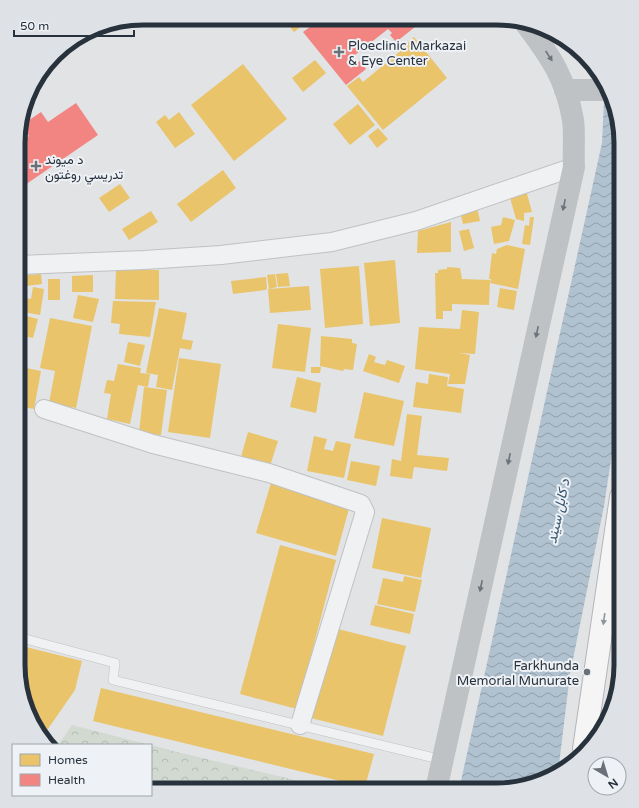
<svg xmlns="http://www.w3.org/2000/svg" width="639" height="808" viewBox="0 0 639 808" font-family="'Varela Round',Vazirmatn,sans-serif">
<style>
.park{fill:url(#park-crowns)}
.water{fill:url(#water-waves)}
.homes{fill:#e9c46a}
.health{fill:#f28482}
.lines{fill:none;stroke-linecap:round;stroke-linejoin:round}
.lane-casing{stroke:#bfc1c3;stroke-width:10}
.street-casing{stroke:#bfc1c3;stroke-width:20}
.highway-casing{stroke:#b3b6ba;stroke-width:24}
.lane{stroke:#f0f1f2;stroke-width:9}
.street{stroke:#f0f1f2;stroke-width:18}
.secondary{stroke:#bfc2c5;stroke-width:22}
.highway{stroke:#f5f5f6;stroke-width:22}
.oneway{fill:#6c737a}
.oneway2{fill:#8e949a}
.poi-dot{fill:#697078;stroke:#eef1f5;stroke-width:1.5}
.labels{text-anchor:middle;stroke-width:4;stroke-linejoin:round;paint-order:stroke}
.poi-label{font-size:13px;fill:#28323d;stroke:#eef1f5;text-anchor:start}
.water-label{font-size:14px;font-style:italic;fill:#35546f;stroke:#eef1f5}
.rim{fill:none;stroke:#28323d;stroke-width:5}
</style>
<defs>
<pattern id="park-crowns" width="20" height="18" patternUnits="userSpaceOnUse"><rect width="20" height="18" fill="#d2d9d1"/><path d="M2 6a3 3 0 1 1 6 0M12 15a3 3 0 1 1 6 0" fill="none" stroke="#b4bbb4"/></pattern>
<pattern id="water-waves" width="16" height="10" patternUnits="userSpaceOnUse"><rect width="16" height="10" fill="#b0c2cf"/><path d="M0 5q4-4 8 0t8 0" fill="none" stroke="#8f9ea9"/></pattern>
</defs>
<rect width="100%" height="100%" fill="#e1e3e5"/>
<!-- park -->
<g class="park">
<path d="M 72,725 L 150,745 L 58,745 Z"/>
<path d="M 151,745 L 177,752 L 337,790 L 151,790 Z"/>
</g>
<!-- water -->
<path class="water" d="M 599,75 L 604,81 L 621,143 L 621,394 L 604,506 L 570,674 L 558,773 L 504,790 L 459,790 L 602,143 L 604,101 Z"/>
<!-- homes -->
<g class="homes">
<path d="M 292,18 L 311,19 L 294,32 L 289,26 L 295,21 Z"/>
<path d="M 414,37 L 447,78 L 383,130 L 347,86 L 359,77 L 363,82 L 404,48 L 403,47 Z"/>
<path d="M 315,60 L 326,73 L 303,92 L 292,78 Z"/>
<path d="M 243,64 L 287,119 L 234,161 L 191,105 Z"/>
<path d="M 358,104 L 375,125 L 350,145 L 333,124 Z"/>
<path d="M 179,112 L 195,134 L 175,148 L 156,122 L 165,115 L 169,120 Z"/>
<path d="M 378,128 L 388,139 L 377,148 L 368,136 Z"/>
<path d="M 223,170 L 236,188 L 191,222 L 177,204 Z"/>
<path d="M 120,184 L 130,198 L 109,212 L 99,198 Z"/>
<path d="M 526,190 L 532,212 L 524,213 L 524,221 L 516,219 L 509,194 Z"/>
<path d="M 477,207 L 480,221 L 463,224 L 460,211 Z"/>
<path d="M 151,211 L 158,222 L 129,240 L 122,229 Z"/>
<path d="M 503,217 L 515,220 L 509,241 L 494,244 L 491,227 L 501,225 Z"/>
<path d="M 530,217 L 534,217 L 530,245 L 522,244 L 525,225 L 529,226 Z"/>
<path d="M 451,222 L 451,252 L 417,253 L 418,231 Z"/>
<path d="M 469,229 L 474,248 L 464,251 L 459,231 Z"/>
<path d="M 507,245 L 525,249 L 518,289 L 490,283 L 491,279 L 489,279 L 492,253 L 496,254 L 497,249 Z"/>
<path d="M 395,260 L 400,323 L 370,326 L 364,263 Z"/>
<path d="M 359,266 L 363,324 L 325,328 L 320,269 Z"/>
<path d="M 447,267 L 460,268 L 462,279 L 490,280 L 489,305 L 452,304 L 452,311 L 443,311 L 443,319 L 436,319 L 435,273 L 438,273 L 438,270 L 447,269 Z"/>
<path d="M 116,269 L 159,270 L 159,300 L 115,299 Z"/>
<path d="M 288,273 L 290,286 L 278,287 L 276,274 Z"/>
<path d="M 41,274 L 42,284 L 19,287 L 19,276 Z"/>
<path d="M 275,274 L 277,287 L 269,289 L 267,275 Z"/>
<path d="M 93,275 L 93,292 L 72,292 L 72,276 Z"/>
<path d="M 266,277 L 267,289 L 265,290 L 233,294 L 231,281 Z"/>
<rect x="48" y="279" width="12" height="21"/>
<path d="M 309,286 L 311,310 L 270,313 L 268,289 Z"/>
<path d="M 33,287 L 44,289 L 40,315 L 23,312 L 23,309 L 19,308 L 19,297 L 31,299 Z"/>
<path d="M 500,288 L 517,291 L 514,310 L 497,307 Z"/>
<path d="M 78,295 L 99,299 L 93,322 L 73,318 Z"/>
<path d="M 113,301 L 156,302 L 150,337 L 119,334 L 120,324 L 111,323 Z"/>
<path d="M 159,308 L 187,313 L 182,339 L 193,341 L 191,350 L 180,348 L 172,390 L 156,387 L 158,375 L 146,373 Z"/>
<path d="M 462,310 L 479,312 L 475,354 L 459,353 L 470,355 L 465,384 L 448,384 L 450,374 L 415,369 L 419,327 L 460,329 Z"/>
<path d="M 19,314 L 38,319 L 33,338 L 19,335 Z"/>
<path d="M 50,318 L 92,326 L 76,408 L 49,403 L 55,371 L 40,368 Z"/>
<path d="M 278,324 L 311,328 L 305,372 L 272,368 Z"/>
<path d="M 321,336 L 352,339 L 352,343 L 357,344 L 353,370 L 344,369 L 343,371 L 320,366 Z"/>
<path d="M 19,341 L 26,343 L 20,367 L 19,367 Z"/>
<path d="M 128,342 L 145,345 L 140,366 L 124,362 Z"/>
<path d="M 369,354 L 376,357 L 374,362 L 385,365 L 387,360 L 405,366 L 399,383 L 363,371 Z"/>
<path d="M 179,358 L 221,364 L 210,438 L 168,432 Z"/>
<path d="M 118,364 L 141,368 L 140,373 L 150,374 L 148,387 L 138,385 L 130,424 L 107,419 L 111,394 L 104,393 L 107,380 L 114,381 Z"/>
<path d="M 21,367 L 41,371 L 34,409 L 19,406 L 19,382 Z"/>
<path d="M 311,367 L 321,367 L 320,373 L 311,373 Z"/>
<path d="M 429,374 L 448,377 L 447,386 L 464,389 L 461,413 L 413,407 L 416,382 L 428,384 Z"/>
<path d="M 297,377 L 321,383 L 316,413 L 290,407 Z"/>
<path d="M 144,387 L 167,390 L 161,435 L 139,433 Z"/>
<path d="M 364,392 L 404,401 L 394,446 L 354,438 Z"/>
<path d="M 407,414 L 422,416 L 417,455 L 449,458 L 447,471 L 414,467 L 412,479 L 390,476 L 392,459 L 401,461 Z"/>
<path d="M 248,432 L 278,441 L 270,466 L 241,457 Z"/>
<path d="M 314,436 L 327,439 L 324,449 L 333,451 L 336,441 L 351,444 L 344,478 L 307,471 Z"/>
<path d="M 351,461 L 380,466 L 376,486 L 347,480 Z"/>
<path d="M 271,483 L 350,505 L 336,556 L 256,533 Z"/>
<path d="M 382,518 L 431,528 L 421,578 L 372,568 Z"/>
<path d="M 280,545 L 336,560 L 297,709 L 240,694 Z"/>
<path d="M 404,576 L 422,580 L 415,612 L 377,604 L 383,578 L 403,582 Z"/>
<path d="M 375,605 L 414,614 L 410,634 L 370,625 Z"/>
<path d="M 620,627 L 621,627 L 620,676 L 612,675 Z"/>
<path d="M 334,628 L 406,646 L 383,736 L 311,718 Z"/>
<path d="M 18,645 L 82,661 L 75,690 L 43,736 L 35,727 L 18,665 Z"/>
<path d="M 611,676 L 620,677 L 606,718 L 605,718 Z"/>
<path d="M 101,688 L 374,754 L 365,787 L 93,721 Z"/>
</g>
<!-- health -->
<g class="health">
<path d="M 321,19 L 397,19 L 403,26 L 410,20 L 415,27 L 396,42 L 390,35 L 392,33 L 388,29 L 346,62 L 351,68 L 360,61 L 366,69 L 346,85 L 303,32 Z"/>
<path d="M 76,103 L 98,135 L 19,189 L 19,142 L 29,136 L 22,125 L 41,112 L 48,122 Z"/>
</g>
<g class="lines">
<!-- lane casing -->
<g class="lane-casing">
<path id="lane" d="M 18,637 L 115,663 L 113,680 L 443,760"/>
</g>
<!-- street casing -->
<g class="street-casing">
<g id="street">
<path d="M 19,265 L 144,260 L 221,255 L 332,242 L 416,221 L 574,167"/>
<path d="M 44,409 L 153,444 L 269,473 L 361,504 L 365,512 L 300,725"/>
</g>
</g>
<!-- highway casing -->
<g class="highway-casing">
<path id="highway" d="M 584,749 L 621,497"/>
</g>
<!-- lane -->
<use href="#lane" class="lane"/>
<!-- street -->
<use href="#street" class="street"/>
<!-- secondary -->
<g class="secondary">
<path d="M 565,90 L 607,90"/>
<path d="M 436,790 L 574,167 C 573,152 575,135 573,120 C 566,79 551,57 526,24"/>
</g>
<!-- highway -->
<use href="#highway" class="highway"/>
</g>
<!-- one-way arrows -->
<defs><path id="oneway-solid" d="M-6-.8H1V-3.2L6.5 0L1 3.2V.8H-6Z"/></defs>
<g class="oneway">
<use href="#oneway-solid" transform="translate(549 56) rotate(56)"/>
<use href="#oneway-solid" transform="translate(564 205) rotate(102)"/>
<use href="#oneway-solid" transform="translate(537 332) rotate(102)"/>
<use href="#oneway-solid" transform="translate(509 459) rotate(102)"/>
<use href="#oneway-solid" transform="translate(481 586) rotate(102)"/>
</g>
<use class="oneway2" href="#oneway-solid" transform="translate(604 619) rotate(98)"/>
<!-- markers -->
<g class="poi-dot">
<path d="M337 46h4v4h4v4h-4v4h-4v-4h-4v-4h4z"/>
<path d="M34 160h4v4h4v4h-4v4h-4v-4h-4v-4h4z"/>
<circle cx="587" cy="672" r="4"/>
</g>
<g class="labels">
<!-- poi labels -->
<g class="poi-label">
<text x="348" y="50">Ploeclinic Markazai<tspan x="348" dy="15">&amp; Eye Center</tspan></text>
<text x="45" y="164">د میوند<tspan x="45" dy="15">تدریسي روغتون</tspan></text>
<text x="579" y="670" text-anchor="end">Farkhunda<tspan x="579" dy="15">Memorial Munurate</tspan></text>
</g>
<!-- water labels -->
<g class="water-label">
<text transform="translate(558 511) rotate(-78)" y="5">د کابل سيند</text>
</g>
</g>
<!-- crop -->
<path d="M0 0H639V808H0ZM143 25H496A118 118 0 0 1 614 143V665A118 118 0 0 1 496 783H143A118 118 0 0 1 25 665V143A118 118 0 0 1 143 25Z" fill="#dee2e6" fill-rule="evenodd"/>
<path class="rim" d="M143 25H496A118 118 0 0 1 614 143V665A118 118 0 0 1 496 783H143A118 118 0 0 1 25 665V143A118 118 0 0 1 143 25Z"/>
<!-- legend -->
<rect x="12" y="744" width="140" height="52" fill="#eef1f5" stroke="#9fa5ab"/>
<rect x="20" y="754" width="20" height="12" fill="#e9c46a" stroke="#9fa5ab"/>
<text x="48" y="764" font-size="12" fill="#28323d">Homes</text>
<rect x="20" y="774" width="20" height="12" fill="#f28482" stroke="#9fa5ab"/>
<text x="48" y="784" font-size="12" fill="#28323d">Health</text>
<!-- north arrow -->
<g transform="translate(607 776) rotate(142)"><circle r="19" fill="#eef1f5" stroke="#9fa5ab"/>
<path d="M0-3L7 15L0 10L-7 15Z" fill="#697078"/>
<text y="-6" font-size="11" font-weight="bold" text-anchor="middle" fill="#28323d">N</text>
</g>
<!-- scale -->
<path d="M14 30v6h120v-6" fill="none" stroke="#28323d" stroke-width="2"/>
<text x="20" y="30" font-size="12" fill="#28323d" stroke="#eef1f5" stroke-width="3" paint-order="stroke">50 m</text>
</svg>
